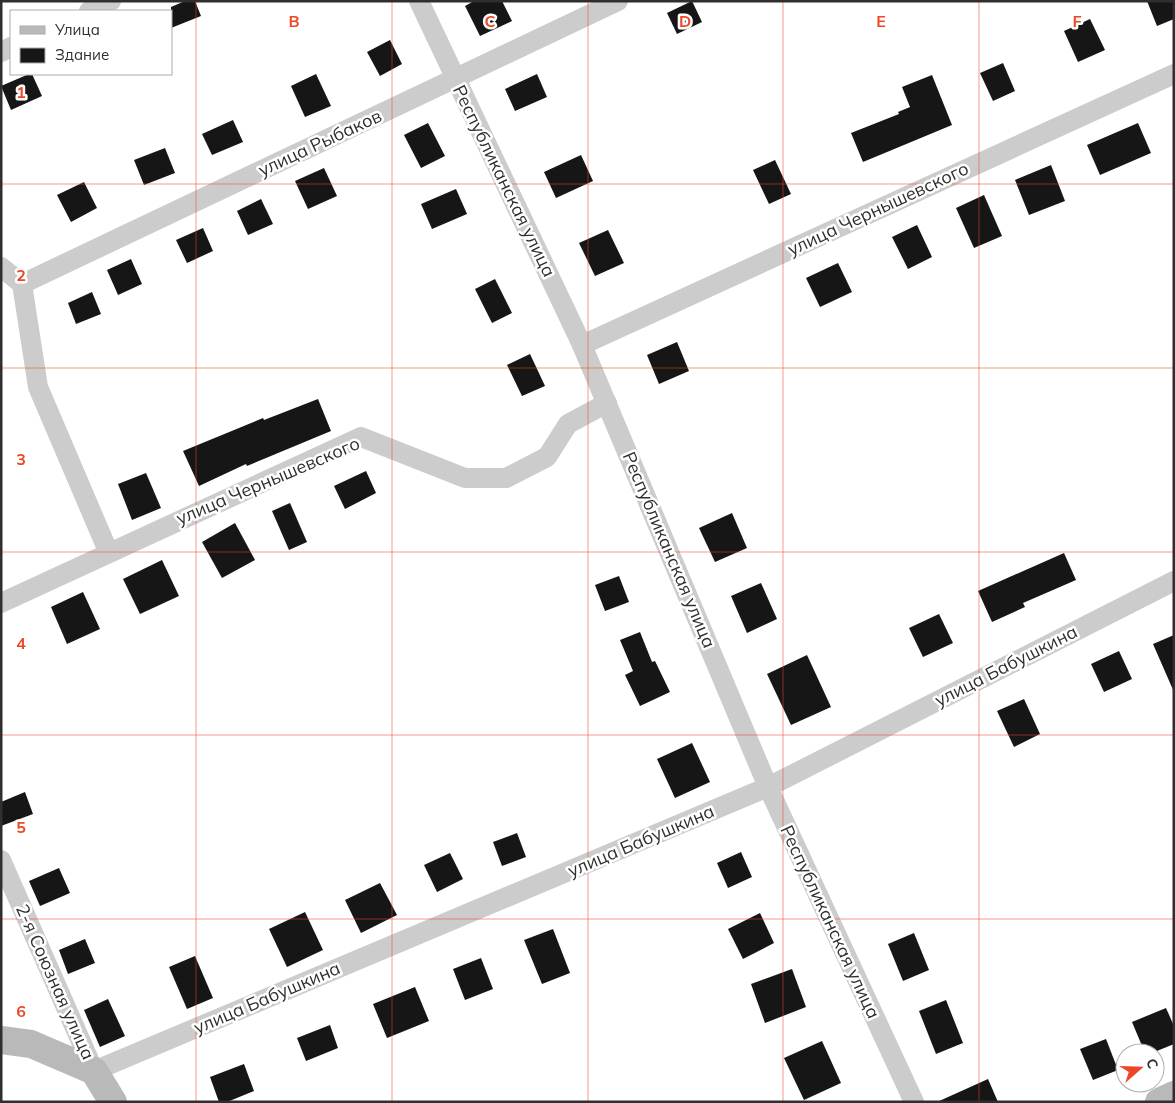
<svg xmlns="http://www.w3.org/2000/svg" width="1175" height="1103" viewBox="0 0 1175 1103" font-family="Mulish,sans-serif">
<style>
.building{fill:#161616}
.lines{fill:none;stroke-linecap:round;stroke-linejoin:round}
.minor{stroke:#ccc;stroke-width:20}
.secondary{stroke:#b9b9b9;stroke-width:28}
.grid{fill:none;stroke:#ee4728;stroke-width:1;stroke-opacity:0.55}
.labels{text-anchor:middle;stroke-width:5;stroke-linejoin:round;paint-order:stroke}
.street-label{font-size:18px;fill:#2f2f2f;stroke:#fff}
.grid-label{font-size:16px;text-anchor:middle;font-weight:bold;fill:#ee4728;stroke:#fff;stroke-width:5;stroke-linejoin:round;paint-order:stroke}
</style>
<rect width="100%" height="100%" fill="#fff"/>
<!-- building -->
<g class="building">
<path d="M 185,1 L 195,1 L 201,16 L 171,28 L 171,7 Z"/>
<path d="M 474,1 L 502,1 L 512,21 L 480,36 L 465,6 Z"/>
<path d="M 692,1 L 702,22 L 677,34 L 667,13 Z"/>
<path d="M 1147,1 L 1174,1 L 1174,19 L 1157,26 Z"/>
<path d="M 1090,19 L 1105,50 L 1078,62 L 1064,31 Z"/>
<path d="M 390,40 L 402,64 L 380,76 L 367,52 Z"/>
<path d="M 1003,63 L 1015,91 L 993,101 L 980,73 Z"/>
<path d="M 29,74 L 32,74 L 42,96 L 11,110 L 1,86 Z"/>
<path d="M 316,74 L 331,106 L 305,117 L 291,86 Z"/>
<path d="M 537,74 L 547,97 L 515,111 L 505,89 Z"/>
<path d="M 932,75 L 952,125 L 863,162 L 851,133 L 899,114 L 898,112 L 910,107 L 902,87 Z"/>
<path d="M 233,120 L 243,142 L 212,155 L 202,134 Z"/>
<path d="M 428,123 L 445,156 L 421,168 L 404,135 Z"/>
<path d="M 1138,123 L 1151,153 L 1100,175 L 1087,145 Z"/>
<path d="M 165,148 L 175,173 L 144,185 L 134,160 Z"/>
<path d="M 581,155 L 593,181 L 556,198 L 544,172 Z"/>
<path d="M 775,160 L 791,194 L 769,204 L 753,170 Z"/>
<path d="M 1051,165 L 1065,201 L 1029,215 L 1015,180 Z"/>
<path d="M 324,168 L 337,196 L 308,209 L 295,181 Z"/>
<path d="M 84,182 L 97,208 L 71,222 L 57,195 Z"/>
<path d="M 456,189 L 467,214 L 432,229 L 421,204 Z"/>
<path d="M 984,195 L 1002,236 L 974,248 L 956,208 Z"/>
<path d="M 261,199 L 273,224 L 248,235 L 237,211 Z"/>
<path d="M 917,225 L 932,257 L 908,269 L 892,237 Z"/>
<path d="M 203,228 L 213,251 L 187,263 L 176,240 Z"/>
<path d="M 608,230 L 624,263 L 595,276 L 579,243 Z"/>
<path d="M 131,259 L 142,284 L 118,295 L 107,270 Z"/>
<path d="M 838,263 L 852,292 L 820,307 L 806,278 Z"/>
<path d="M 495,279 L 512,313 L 492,323 L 475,289 Z"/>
<path d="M 92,292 L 101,314 L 76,324 L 68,303 Z"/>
<path d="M 677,342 L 689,371 L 659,384 L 647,355 Z"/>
<path d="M 530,354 L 545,386 L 522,396 L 507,365 Z"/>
<path d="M 318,399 L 331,431 L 247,466 L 246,464 L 199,486 L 183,451 L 263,418 L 264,420 Z"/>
<path d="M 366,471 L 376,493 L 345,509 L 334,486 Z"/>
<path d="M 146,473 L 161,508 L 132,520 L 118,484 Z"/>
<path d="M 290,503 L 307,542 L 289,550 L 272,511 Z"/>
<path d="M 732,513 L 747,548 L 715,562 L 699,528 Z"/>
<path d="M 235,523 L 255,560 L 222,578 L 202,542 Z"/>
<path d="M 1064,553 L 1076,580 L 1023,603 L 1025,607 L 992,622 L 978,591 Z"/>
<path d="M 162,560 L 179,596 L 140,614 L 123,579 Z"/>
<path d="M 619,576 L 629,602 L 605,611 L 595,585 Z"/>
<path d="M 761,583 L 777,619 L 747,633 L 731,596 Z"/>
<path d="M 83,592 L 100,629 L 67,644 L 51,607 Z"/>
<path d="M 939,614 L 953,643 L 923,657 L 909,628 Z"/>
<path d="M 640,632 L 652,662 L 655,661 L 670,692 L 640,706 L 625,675 L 633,671 L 620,640 Z"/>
<path d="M 1174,635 L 1174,692 L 1153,644 Z"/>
<path d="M 1119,651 L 1132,679 L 1104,692 L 1091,664 Z"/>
<path d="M 807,655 L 831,707 L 791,725 L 767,674 Z"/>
<path d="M 1024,699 L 1040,734 L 1014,747 L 997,711 Z"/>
<path d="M 692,743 L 710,782 L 675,798 L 657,759 Z"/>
<path d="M 25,792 L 33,814 L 1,826 L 1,802 Z"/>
<path d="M 517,833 L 526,857 L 502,866 L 493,842 Z"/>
<path d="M 741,852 L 752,877 L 728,888 L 717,863 Z"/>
<path d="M 450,853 L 463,879 L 437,892 L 424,865 Z"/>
<path d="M 59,868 L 70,893 L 40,906 L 29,881 Z"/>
<path d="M 380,883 L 397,915 L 361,933 L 345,900 Z"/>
<path d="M 305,912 L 323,950 L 287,967 L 269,929 Z"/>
<path d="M 760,913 L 774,943 L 743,959 L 728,929 Z"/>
<path d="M 553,929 L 570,973 L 542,984 L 524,940 Z"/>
<path d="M 914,933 L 929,970 L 903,981 L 888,944 Z"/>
<path d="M 85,939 L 95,963 L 68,974 L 59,950 Z"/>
<path d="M 195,956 L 213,998 L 187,1009 L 169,967 Z"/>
<path d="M 481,958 L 493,989 L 465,1000 L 453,969 Z"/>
<path d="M 792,969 L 806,1007 L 765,1023 L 751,984 Z"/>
<path d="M 415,987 L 429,1021 L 387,1038 L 373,1004 Z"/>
<path d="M 108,999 L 125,1036 L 100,1047 L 84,1010 Z"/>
<path d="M 946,1000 L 963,1043 L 936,1054 L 919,1011 Z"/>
<path d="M 1166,1008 L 1174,1026 L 1174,1044 L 1152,1053 L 1145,1053 L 1132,1022 Z"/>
<path d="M 330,1025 L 338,1048 L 306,1061 L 297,1038 Z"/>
<path d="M 1106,1039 L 1118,1070 L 1093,1080 L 1080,1049 Z"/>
<path d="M 822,1041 L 841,1083 L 804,1100 L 784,1058 Z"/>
<path d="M 244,1064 L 254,1091 L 227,1102 L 219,1102 L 210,1077 Z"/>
<path d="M 988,1079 L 998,1102 L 937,1102 Z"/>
</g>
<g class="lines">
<!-- minor -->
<g class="minor">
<path d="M 419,1 L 582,345 L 768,787 L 914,1102"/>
<path d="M 89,11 L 111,1"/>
<path d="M 1,52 L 11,47"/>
<path d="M 1,267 L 22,284 L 38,387 L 108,551"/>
<path d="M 22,284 L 618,1"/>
<path d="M 582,345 L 1174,74"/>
<path d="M 1,603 L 361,437 L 465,478 L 506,478 L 547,457 L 568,424 L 607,403"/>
<path d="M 1,860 L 94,1071 L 768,787 L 1174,581"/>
</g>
<!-- secondary -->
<g class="secondary">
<path d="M 1,1040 L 31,1044 L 94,1071 L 113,1102"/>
<path d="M 1159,1102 L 1174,1095"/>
</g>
</g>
<!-- grid -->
<path class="grid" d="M 196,1 L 196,1102M 392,1 L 392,1102M 588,1 L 588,1102M 783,1 L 783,1102M 979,1 L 979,1102M 1,184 L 1174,184M 1,368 L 1174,368M 1,552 L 1174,552M 1,735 L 1174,735M 1,919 L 1174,919"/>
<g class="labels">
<!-- street labels -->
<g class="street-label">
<text transform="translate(320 143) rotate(-25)" y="6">улица Рыбаков</text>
<text transform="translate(504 181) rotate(64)" y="6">Республиканская улица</text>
<text transform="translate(878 209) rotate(-25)" y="6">улица Чернышевского</text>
<text transform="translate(268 481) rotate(-23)" y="6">улица Чернышевского</text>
<text transform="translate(669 550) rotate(67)" y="6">Республиканская улица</text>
<text transform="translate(1006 666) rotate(-27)" y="6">улица Бабушкина</text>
<text transform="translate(641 841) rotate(-23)" y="6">улица Бабушкина</text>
<text transform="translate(830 922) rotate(65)" y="6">Республиканская улица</text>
<text transform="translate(55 982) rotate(66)" y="6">2-я Союзная улица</text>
<text transform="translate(267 998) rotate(-23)" y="6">улица Бабушкина</text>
</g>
</g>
<g class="grid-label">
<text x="294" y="27">B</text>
<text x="490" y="27">C</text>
<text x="685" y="27">D</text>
<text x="881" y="27">E</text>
<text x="1077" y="27">F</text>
<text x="21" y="98">1</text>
<text x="21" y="281">2</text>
<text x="21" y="465">3</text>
<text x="21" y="649">4</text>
<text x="21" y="833">5</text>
<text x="21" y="1017">6</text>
</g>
<!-- border -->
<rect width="1175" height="1103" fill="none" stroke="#2f2f2f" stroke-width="5"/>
<!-- legend -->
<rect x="10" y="10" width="162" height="65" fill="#ffffff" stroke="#acacac"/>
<rect x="20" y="26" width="25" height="8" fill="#b9b9b9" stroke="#acacac"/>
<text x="55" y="35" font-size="15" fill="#2f2f2f">Улица</text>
<rect x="20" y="48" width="25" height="15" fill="#161616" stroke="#acacac"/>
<text x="55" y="60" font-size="15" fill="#2f2f2f">Здание</text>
<!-- north arrow -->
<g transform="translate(1140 1068) rotate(70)"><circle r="24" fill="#ffffff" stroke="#acacac"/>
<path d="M0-4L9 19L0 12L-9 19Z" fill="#ee4728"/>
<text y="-8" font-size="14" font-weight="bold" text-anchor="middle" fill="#2f2f2f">С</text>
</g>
</svg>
